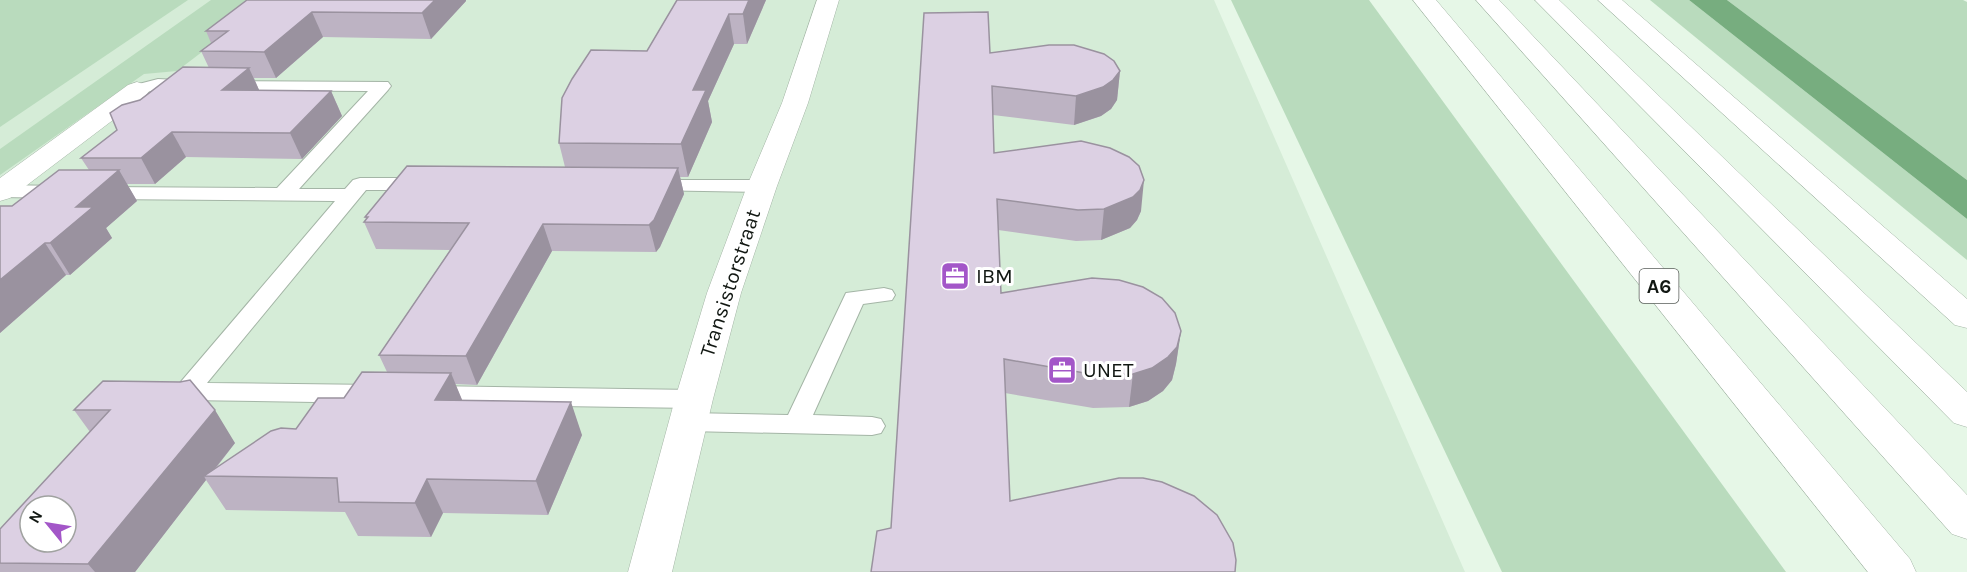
<svg xmlns="http://www.w3.org/2000/svg" width="1967" height="572" viewBox="0 0 1967 572" font-family="Karla,sans-serif">
<style>
.built{fill:#d5ecd7;fill-rule:evenodd}
.green{fill:#b9dbbd}
.water{fill:#77ad7f}
.lines{fill:none;stroke-linecap:round;stroke-linejoin:round}
.service-casing{stroke:#a4b5a6;stroke-width:2}
.minor-casing{stroke:#a4b5a6;stroke-width:1}
.motorway-casing{stroke:#a4b5a6;stroke-width:1}
.service{fill:#fff;fill-rule:evenodd}
.minor{fill:#fff;fill-rule:evenodd}
.motorway{fill:#fff;fill-rule:evenodd}
.wall{fill:#bdb3c3}
.shaded-wall{fill:#9a929f}
.building{fill:#dcd0e3;stroke:#9a929f;stroke-width:1.5;fill-rule:evenodd}
.labels{text-anchor:middle;stroke-width:6;stroke-linejoin:round;paint-order:stroke}
.shield{fill:#fff;stroke:#585d59;stroke-width:1.5}
.shield-label{font-size:20px;font-weight:bold;fill:#111712}
.poi-label{font-size:21px;fill:#111712;stroke:#fff;text-anchor:start}
.street-label{font-size:21px;fill:#111712;stroke:#fff}
</style>
<rect width="100%" height="100%" fill="#e6f7e7"/>
<!-- built -->
<path class="built" d="M 0,0 L 1214,0 L 1465,572 L 0,572 ZM 30,506 L 66,506 L 66,542 L 30,542 Z"/>
<!-- green -->
<g class="green">
<path d="M 0,0 L 188,0 L 0,127 Z"/>
<path d="M 211,0 L 270,0 L 177,71 L 144,74 L 0,175 L 0,149 Z"/>
<path d="M 1231,0 L 1369,0 L 1786,572 L 1502,572 Z"/>
<path d="M 1650,0 L 1689,0 L 1967,219 L 1967,260 Z"/>
<path d="M 1727,0 L 1963,0 L 1967,2 L 1967,180 Z"/>
</g>
<!-- water -->
<path class="water" d="M 1689,0 L 1727,0 L 1967,180 L 1967,219 Z"/>
<g class="lines">
<!-- service casing -->
<g class="service-casing">
<g id="service">
<path d="M 158,79 L 195,81 L 198,85 L 195,89 C 183,92 172,88 160,89 C 150,90 141,96 131,94 L 128,90 L 131,86 Z"/>
<path d="M 228,81 L 388,82 L 391,86 L 388,90 L 299,189 L 345,189 L 353,180 L 360,178 L 421,178 L 428,180 L 431,184 L 428,188 L 421,190 L 366,190 L 207,383 L 377,385 L 386,388 L 390,394 L 386,400 L 377,403 L 186,400 L 177,397 L 173,391 L 335,201 L 103,199 L 96,197 L 93,193 L 96,189 L 103,187 L 277,188 L 368,91 L 222,90 L 219,86 L 222,82 Z"/>
<path d="M 652,180 L 762,180 L 769,182 L 772,186 L 769,190 L 762,192 L 645,190 L 642,186 L 645,182 Z"/>
<path d="M 0,185 L 61,186 L 68,188 L 71,192 L 68,196 L 61,198 L 1,197 Z"/>
<path d="M 884,288 L 892,290 L 895,295 L 892,300 L 863,304 L 813,415 L 872,417 L 881,419 L 885,426 L 881,433 L 872,435 L 688,431 L 679,429 L 675,422 L 679,415 L 688,413 L 788,415 L 846,293 Z"/>
<path d="M 431,386 L 694,390 L 703,393 L 707,399 L 703,405 L 694,408 L 431,404 L 422,401 L 418,395 L 422,389 Z"/>
</g>
</g>
<!-- minor casing -->
<g class="minor-casing">
<g id="minor">
<path d="M 817,0 L 839,0 L 808,103 L 777,186 L 741,293 L 713,399 L 672,572 L 628,572 L 675,399 L 707,293 L 747,186 L 782,103 Z"/>
<path d="M 137,82 L 146,85 L 150,90 L 146,95 L 10,198 L 0,201 L 0,178 L 128,85 Z"/>
</g>
</g>
<!-- motorway casing -->
<g class="motorway-casing">
<g id="motorway">
<path d="M 1413,0 L 1436,0 L 1910,559 L 1916,572 L 1868,572 Z"/>
<path d="M 1476,0 L 1499,0 L 1967,495 L 1967,539 L 1952,534 Z"/>
<path d="M 1535,0 L 1559,0 L 1967,392 L 1967,427 L 1954,423 Z"/>
<path d="M 1598,0 L 1622,0 L 1967,299 L 1967,328 L 1955,325 Z"/>
</g>
</g>
<!-- service -->
<use href="#service" class="service"/>
<!-- minor -->
<use href="#minor" class="minor"/>
<!-- motorway -->
<use href="#motorway" class="motorway"/>
</g>
<!-- wall -->
<g class="wall">
<path d="M 247,0 L 466,1 L 431,39 L 323,37 L 276,78 L 254,78 L 259,90 L 331,91 L 342,116 L 302,159 L 186,157 L 155,184 L 127,184 L 137,201 L 106,228 L 112,238 L 70,275 L 66,275 L 0,333 L 0,206 L 12,206 L 89,170 L 81,158 L 117,130 L 140,100 L 209,68 L 201,51 L 211,43 L 206,31 Z"/>
<path d="M 677,0 L 766,0 L 747,44 L 734,44 L 708,101 L 712,122 L 688,177 L 680,177 L 684,194 L 660,247 L 656,252 L 552,251 L 477,385 L 455,384 L 462,400 L 582,435 L 548,515 L 443,513 L 431,537 L 358,536 L 345,512 L 226,510 L 206,480 L 135,572 L 0,572 L 0,529 L 90,432 L 74,410 L 103,381 L 235,443 L 216,468 L 296,429 L 387,372 L 379,355 L 450,250 L 376,249 L 364,222 L 366,219 L 365,217 L 565,167 L 559,143 L 647,51 Z"/>
<path d="M 990,53 L 1120,71 L 1117,100 L 1111,109 L 1101,116 L 1074,125 L 993,115 L 994,153 L 1141,211 L 1137,220 L 1130,228 L 1101,240 L 1076,241 L 998,230 L 1001,293 L 1181,331 L 1176,364 L 1172,380 L 1163,391 L 1148,401 L 1129,407 L 1093,408 L 1005,393 L 891,528 Z"/>
</g>
<!-- shaded-wall -->
<g class="shaded-wall">
<path d="M 434,0 L 466,0 L 466,1 L 431,39 L 422,13 Z"/>
<path d="M 749,0 L 766,0 L 747,44 L 743,14 Z"/>
<path d="M 312,12 L 323,37 L 276,78 L 264,52 Z"/>
<path d="M 729,14 L 734,44 L 708,101 L 712,122 L 688,177 L 681,144 L 693,90 Z"/>
<path d="M 249,68 L 260,92 L 222,90 Z"/>
<path d="M 1120,71 L 1117,100 L 1111,109 L 1101,116 L 1074,125 L 1076,96 Z"/>
<path d="M 331,91 L 342,116 L 302,159 L 290,133 Z"/>
<path d="M 172,132 L 186,157 L 155,184 L 141,158 Z"/>
<path d="M 678,168 L 684,194 L 660,247 L 656,252 L 649,225 Z"/>
<path d="M 119,170 L 137,201 L 106,228 L 112,238 L 70,275 L 50,243 L 76,207 Z"/>
<path d="M 1144,180 L 1141,211 L 1137,220 L 1130,228 L 1101,240 L 1104,209 Z"/>
<path d="M 543,224 L 552,251 L 477,385 L 466,356 Z"/>
<path d="M 45,243 L 66,275 L 0,333 L 0,280 Z"/>
<path d="M 1181,331 L 1176,364 L 1172,380 L 1163,391 L 1148,401 L 1129,407 L 1133,374 Z"/>
<path d="M 451,373 L 465,407 L 435,400 Z"/>
<path d="M 571,402 L 582,435 L 548,515 L 536,481 Z"/>
<path d="M 215,410 L 235,443 L 209,476 L 204,476 L 206,480 L 135,572 L 95,572 L 88,564 Z"/>
<path d="M 427,479 L 443,513 L 431,537 L 415,503 Z"/>
</g>
<!-- building -->
<g class="building">
<path d="M 247,0 L 435,0 L 422,13 L 312,12 L 264,52 L 201,51 L 228,31 L 206,31 Z"/>
<path d="M 677,0 L 749,0 L 743,14 L 729,14 L 693,90 L 706,90 L 681,144 L 559,143 L 562,98 L 572,79 L 591,50 L 647,51 Z"/>
<path d="M 988,12 L 990,53 L 1049,45 L 1074,45 L 1104,54 L 1114,61 L 1120,71 L 1113,80 L 1103,87 L 1076,96 L 992,86 L 994,153 L 1081,141 L 1110,148 L 1129,157 L 1139,166 L 1144,180 L 1140,190 L 1133,197 L 1104,209 L 1078,210 L 997,199 L 1001,293 L 1092,278 L 1119,280 L 1143,287 L 1162,298 L 1175,313 L 1181,331 L 1177,347 L 1168,357 L 1152,368 L 1133,374 L 1096,375 L 1004,359 L 1010,501 L 1119,478 L 1143,478 L 1162,482 L 1194,496 L 1217,515 L 1233,543 L 1236,560 L 1235,572 L 871,572 L 877,531 L 891,528 L 924,13 Z"/>
<path d="M 183,67 L 249,68 L 222,90 L 331,91 L 290,133 L 172,132 L 141,158 L 81,158 L 117,130 L 110,113 L 122,105 L 140,100 Z"/>
<path d="M 407,166 L 678,168 L 654,220 L 649,225 L 543,224 L 466,356 L 379,355 L 469,223 L 364,222 L 368,217 L 365,217 Z"/>
<path d="M 59,170 L 119,170 L 76,207 L 93,207 L 50,243 L 45,243 L 0,280 L 0,206 L 12,206 Z"/>
<path d="M 362,372 L 451,373 L 435,400 L 571,402 L 536,481 L 427,479 L 415,503 L 339,502 L 337,478 L 204,476 L 271,431 L 281,428 L 296,429 L 318,398 L 344,398 Z"/>
<path d="M 190,380 L 215,410 L 88,564 L 0,563 L 0,529 L 110,410 L 74,410 L 103,381 L 180,382 ZM 30,506 L 66,506 L 66,542 L 30,542 Z"/>
</g>
<!-- icons -->
<defs>
<g id="office-square" transform="scale(1.5)"><rect x="-9" y="-9" width="18" height="18" rx="4" fill="#a356c8" stroke="#fff"/><path d="M-6-3h4V-5.5h4V-3h4V5H-6ZM-1-4.5V-3h2v-1.5ZM-6 0V1H6V0Z" fill="#fff"/></g>
</defs>
<g fill-rule="evenodd">
<use href="#office-square" x="955" y="276"/>
<use href="#office-square" x="1062" y="370"/>
</g>
<g class="labels">
<!-- shield labels -->
<rect class="shield" x="1639.5" y="269" width="39" height="34" rx="4.5"/>
<g class="shield-label">
<text x="1659" y="293">A6</text>
</g>
<!-- poi labels -->
<g class="poi-label">
<text x="976" y="283">IBM</text>
<text x="1083" y="377">UNET</text>
</g>
<!-- street labels -->
<g class="street-label">
<text transform="translate(730 283) rotate(-72)" y="7">Transistorstraat</text>
</g>
</g>
<!-- north arrow -->
<g transform="translate(48 524) rotate(300)"><circle r="28" fill="#ffffff" stroke="#a0a2a0" stroke-width="1.5"/>
<path d="M0-4.5L10 22L0 15L-10 22Z" fill="#a356c8"/>
<text y="-9" font-size="16" font-weight="bold" text-anchor="middle" fill="#111712">N</text>
</g>
</svg>
